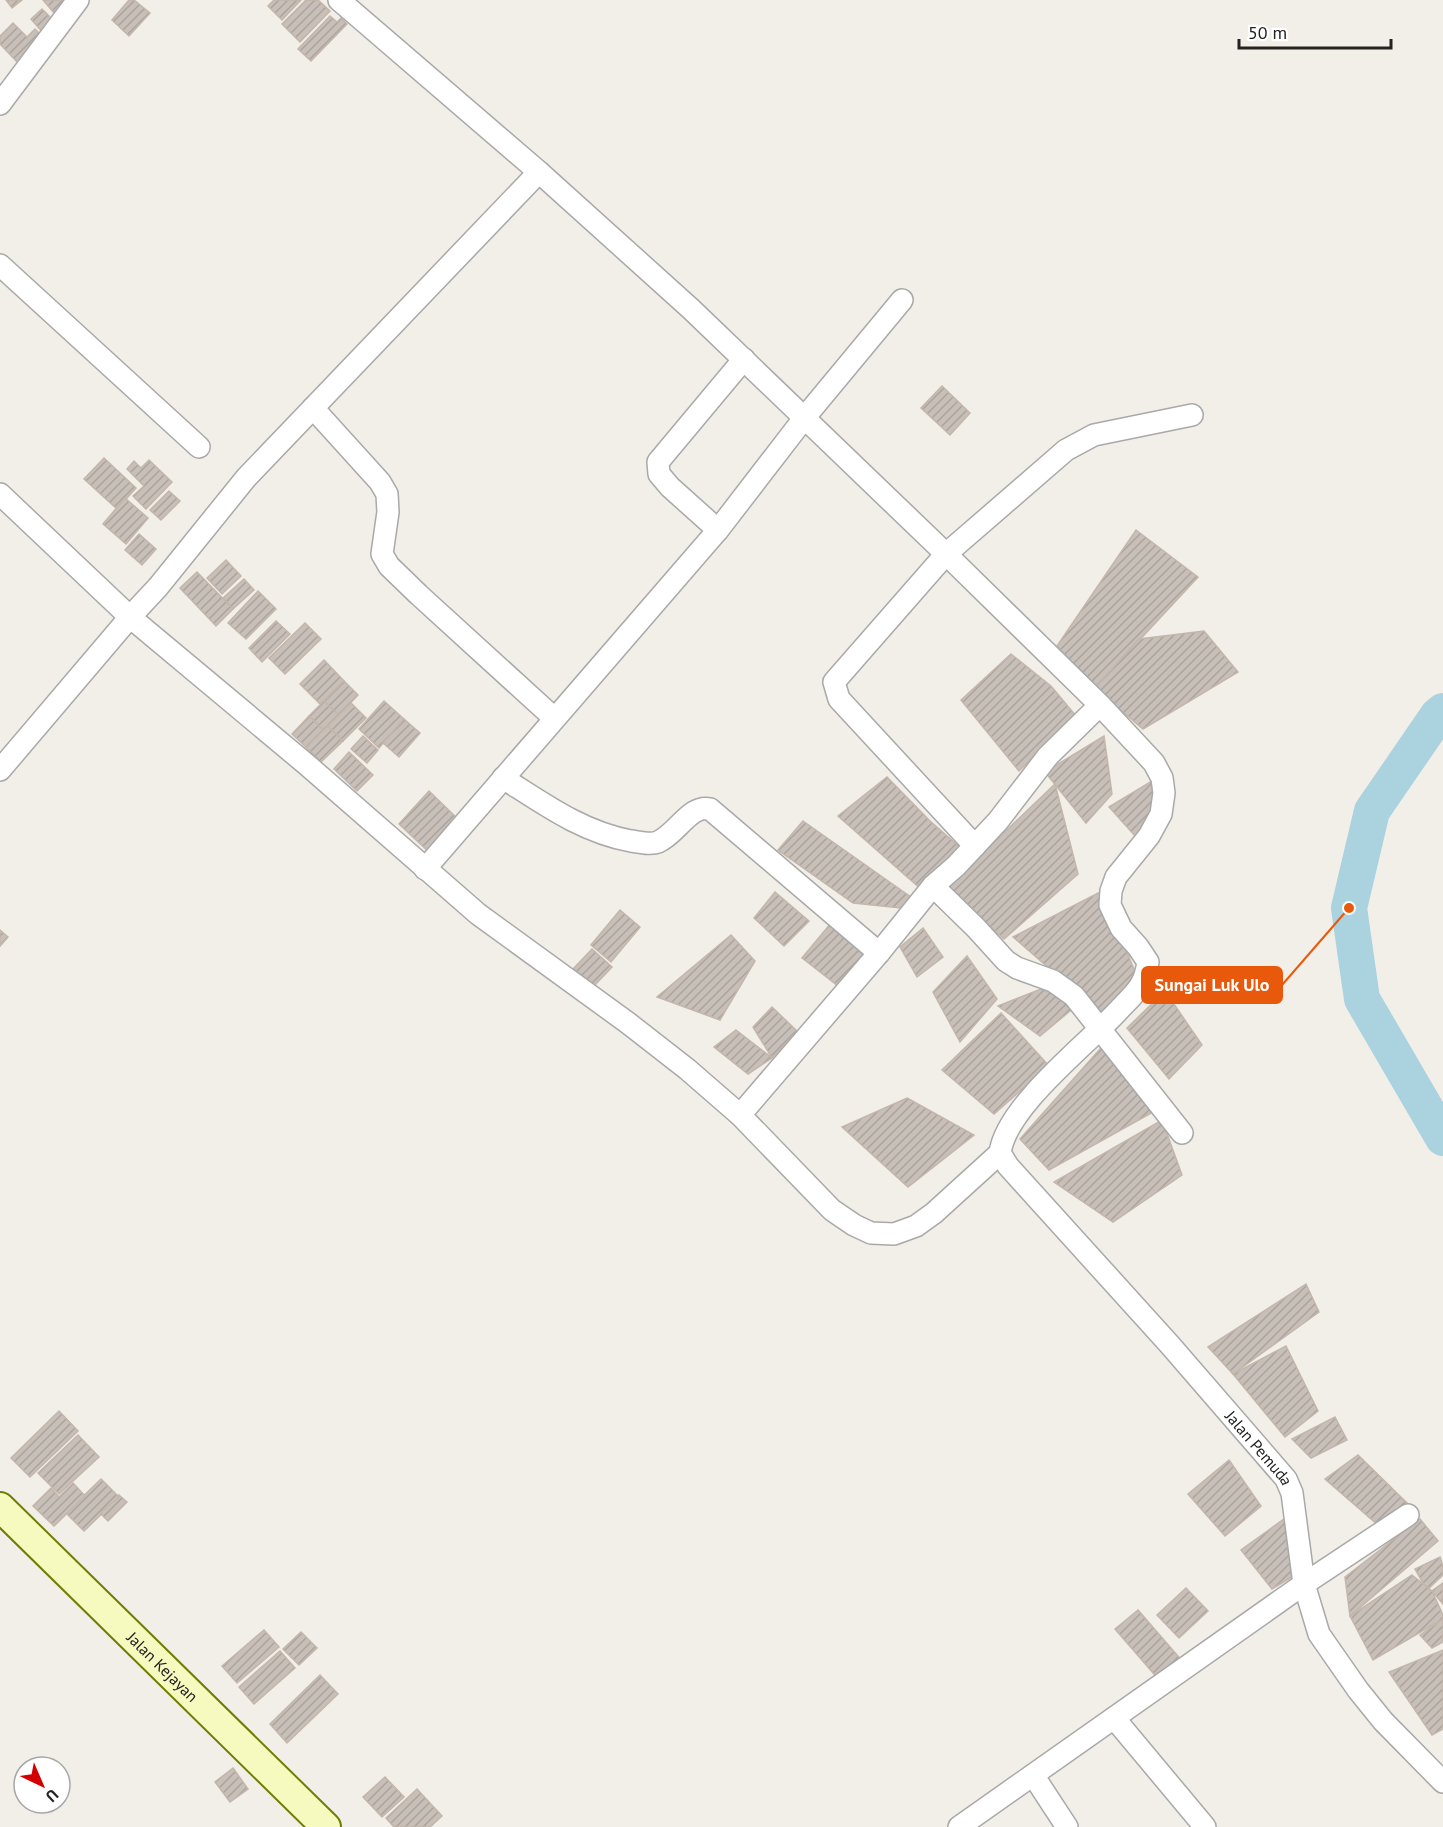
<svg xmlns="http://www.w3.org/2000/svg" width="1443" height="1827" viewBox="0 0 1443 1827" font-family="'PT Sans',sans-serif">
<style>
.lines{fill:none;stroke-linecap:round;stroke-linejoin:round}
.river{stroke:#aad3df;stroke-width:36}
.building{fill:url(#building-hatch);stroke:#c4b6ab;stroke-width:1.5}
.street-casing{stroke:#a9a9a9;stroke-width:24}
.secondary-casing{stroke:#707d05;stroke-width:32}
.street{stroke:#fff;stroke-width:21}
.secondary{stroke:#f7fabf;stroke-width:28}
.labels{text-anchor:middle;stroke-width:4.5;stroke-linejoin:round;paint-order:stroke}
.street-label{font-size:16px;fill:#222;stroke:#fff}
.leader{fill:none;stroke:#e8590c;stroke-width:2}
.callout-dot{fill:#e8590c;stroke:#fff;stroke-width:2}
.callout{fill:#e8590c;stroke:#e8590c;stroke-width:2}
.callout-label{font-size:18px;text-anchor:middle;font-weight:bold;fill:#fff}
</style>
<defs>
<pattern id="building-hatch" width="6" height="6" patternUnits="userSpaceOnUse" patternTransform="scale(1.5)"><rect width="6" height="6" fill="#c7bfb8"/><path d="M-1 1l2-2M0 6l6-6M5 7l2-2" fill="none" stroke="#aba49e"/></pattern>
</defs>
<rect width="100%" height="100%" fill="#f2efe9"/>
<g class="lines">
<!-- river -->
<path class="river" d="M 1443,711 L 1438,715 L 1372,811 L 1349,908 L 1362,999 L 1443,1138"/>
</g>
<!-- building -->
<g class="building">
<path d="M 6,0 L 22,0 L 12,8 Z"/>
<path d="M 43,0 L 70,0 L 54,13 Z"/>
<path d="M 129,0 L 134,0 L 150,13 L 129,36 L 112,20 Z"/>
<path d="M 274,0 L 301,0 L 282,20 L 268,6 Z"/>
<path d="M 306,0 L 318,0 L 330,11 L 300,42 L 282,24 Z"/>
<path d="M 42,9 L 57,24 L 45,35 L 31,19 Z"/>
<path d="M 330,16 L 337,22 L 341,18 L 347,24 L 311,61 L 298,49 Z"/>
<path d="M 13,23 L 27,37 L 35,29 L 44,38 L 18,63 L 0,44 L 0,36 Z"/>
<path d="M 942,386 L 970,413 L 950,435 L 921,408 Z"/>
<path d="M 104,458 L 136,488 L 117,509 L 84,479 Z"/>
<path d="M 149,460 L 172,482 L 146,509 L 133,496 L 144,486 L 127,469 L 134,461 L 141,468 Z"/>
<path d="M 169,491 L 180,501 L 161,520 L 150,510 Z"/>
<path d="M 125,498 L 148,518 L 126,544 L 103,524 Z"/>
<path d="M 1136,530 L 1198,577 L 1095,688 L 1057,646 Z"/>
<path d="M 139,534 L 156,549 L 142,565 L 125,550 Z"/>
<path d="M 226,560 L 241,576 L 222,594 L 207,578 Z"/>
<path d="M 197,572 L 233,609 L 216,626 L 180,588 Z"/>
<path d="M 244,579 L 254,590 L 233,609 L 223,598 Z"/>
<path d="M 258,591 L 276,609 L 246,639 L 228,623 Z"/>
<path d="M 276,621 L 290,634 L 262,662 L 249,648 Z"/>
<path d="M 305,623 L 321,639 L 285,674 L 269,658 Z"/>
<path d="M 1204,631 L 1238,672 L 1143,729 L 1095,688 L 1139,639 Z"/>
<path d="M 1011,654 L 1051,686 L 1076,716 L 1019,771 L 961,700 Z"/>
<path d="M 324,660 L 344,681 L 320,704 L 300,684 Z"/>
<path d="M 344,681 L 358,695 L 339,715 L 324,701 Z"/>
<path d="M 324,701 L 339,715 L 323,730 L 309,716 Z"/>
<path d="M 384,701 L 404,719 L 379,748 L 359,729 Z"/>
<path d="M 351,703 L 366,718 L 343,741 L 328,726 Z"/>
<path d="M 309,716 L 323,730 L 306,747 L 292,734 Z"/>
<path d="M 404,719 L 420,733 L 399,757 L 383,743 Z"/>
<path d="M 328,726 L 343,741 L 321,762 L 306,747 Z"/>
<path d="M 363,736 L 378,750 L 367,763 L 351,749 Z"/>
<path d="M 1104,736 L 1112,794 L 1086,823 L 1045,772 Z"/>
<path d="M 349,752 L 373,775 L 357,791 L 334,769 Z"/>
<path d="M 887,777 L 930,821 L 962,849 L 922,890 L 838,816 Z"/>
<path d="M 1152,781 L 1157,818 L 1136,837 L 1109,807 Z"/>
<path d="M 1055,784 L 1078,874 L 1004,939 L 947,887 Z"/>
<path d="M 429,791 L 461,822 L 431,854 L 399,824 Z"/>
<path d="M 803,821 L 911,897 L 901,908 L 853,903 L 778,850 Z"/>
<path d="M 1102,891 L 1138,979 L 1103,1015 L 1013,937 Z"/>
<path d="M 775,892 L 809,921 L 784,946 L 754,918 Z"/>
<path d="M 620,910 L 640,927 L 611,962 L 591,945 Z"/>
<path d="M 831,923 L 868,955 L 838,986 L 802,958 Z"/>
<path d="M 923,928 L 943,957 L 917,977 L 900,947 Z"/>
<path d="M 0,930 L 8,937 L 0,946 Z"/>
<path d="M 731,935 L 755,961 L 720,1020 L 657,997 Z"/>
<path d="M 592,949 L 612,967 L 593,987 L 573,969 Z"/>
<path d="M 967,956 L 997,999 L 960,1042 L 933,992 Z"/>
<path d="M 1051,985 L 1076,1006 L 1040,1036 L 998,1006 Z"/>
<path d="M 1165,991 L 1202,1045 L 1169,1079 L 1127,1028 Z"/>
<path d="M 772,1007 L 797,1031 L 772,1058 L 753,1027 Z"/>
<path d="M 1001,1013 L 1049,1066 L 994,1114 L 942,1070 Z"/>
<path d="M 736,1030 L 772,1058 L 748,1074 L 714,1047 Z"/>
<path d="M 1101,1048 L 1153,1112 L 1049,1170 L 1020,1139 Z"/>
<path d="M 907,1098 L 974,1135 L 908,1187 L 842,1127 Z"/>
<path d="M 1162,1120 L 1182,1175 L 1113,1222 L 1054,1182 Z"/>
<path d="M 1306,1284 L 1319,1312 L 1233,1374 L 1208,1347 Z"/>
<path d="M 1286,1346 L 1318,1411 L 1285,1437 L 1233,1374 Z"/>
<path d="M 59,1411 L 78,1431 L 30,1477 L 11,1458 Z"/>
<path d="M 1335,1417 L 1347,1440 L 1311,1458 L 1292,1439 Z"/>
<path d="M 78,1435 L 99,1457 L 59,1494 L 38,1473 Z"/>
<path d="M 1358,1455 L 1409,1505 L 1378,1525 L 1325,1479 Z"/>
<path d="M 1229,1460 L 1261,1506 L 1225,1536 L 1188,1494 Z"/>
<path d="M 101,1479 L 119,1497 L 84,1531 L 66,1513 Z"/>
<path d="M 73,1483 L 85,1496 L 54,1526 L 33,1506 L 51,1488 L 59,1497 Z"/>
<path d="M 119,1495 L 127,1502 L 108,1521 L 100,1513 L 119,1497 Z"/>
<path d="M 1288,1516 L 1295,1575 L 1272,1589 L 1241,1550 Z"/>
<path d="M 1420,1519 L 1438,1541 L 1350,1616 L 1345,1577 Z"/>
<path d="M 1440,1557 L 1443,1566 L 1443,1575 L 1427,1590 L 1415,1569 Z"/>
<path d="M 1412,1575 L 1432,1591 L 1443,1615 L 1443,1619 L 1373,1660 L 1350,1616 Z"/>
<path d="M 1443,1583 L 1443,1604 L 1432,1591 Z"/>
<path d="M 1186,1588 L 1208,1611 L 1179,1638 L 1157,1615 Z"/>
<path d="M 1138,1610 L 1183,1662 L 1160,1681 L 1115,1629 Z"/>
<path d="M 1443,1619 L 1443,1642 L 1432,1648 L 1420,1635 Z"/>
<path d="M 264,1630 L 279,1647 L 237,1683 L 222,1666 Z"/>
<path d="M 301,1632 L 317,1648 L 299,1665 L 283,1649 Z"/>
<path d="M 1443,1650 L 1443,1729 L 1432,1735 L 1389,1672 Z"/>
<path d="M 280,1651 L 295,1668 L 254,1704 L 239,1687 Z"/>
<path d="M 320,1675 L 338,1694 L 287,1743 L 270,1724 Z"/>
<path d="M 233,1768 L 248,1789 L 230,1802 L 215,1782 Z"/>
<path d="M 385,1777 L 404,1797 L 382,1817 L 363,1797 Z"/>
<path d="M 417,1789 L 442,1816 L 430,1827 L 394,1827 L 386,1818 Z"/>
</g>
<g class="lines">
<!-- street casing -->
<g class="street-casing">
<g id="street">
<path d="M 0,104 L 78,0"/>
<path d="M 0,265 L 199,447"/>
<path d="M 313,408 L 380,482 L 387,494 L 388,512 L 382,554 L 389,566 L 419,595 L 554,718"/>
<path d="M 0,494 L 130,617 L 306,764 L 478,914 L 628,1023 L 687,1069 L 740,1115 L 832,1210 L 854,1225 L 871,1233 L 894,1234 L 916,1226 L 934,1213 L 1000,1153 C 1006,1107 1085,1046 1117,1012 C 1134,993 1144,989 1148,962 L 1138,947 L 1121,928 L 1110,905 L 1111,891 L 1116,877 L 1149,836 L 1161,814 L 1164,793 L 1162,778 L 1154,763 L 1100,705 L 946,554 L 691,309 L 539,172 L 339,0"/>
<path d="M 718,530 L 670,487 L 659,474 L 658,462 L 744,359"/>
<path d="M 0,770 L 130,617 L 158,587 L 246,478 L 539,172"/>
<path d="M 503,778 C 544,804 582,832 631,841 C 639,842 651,845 658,842 C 677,834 690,804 710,809 L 879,953"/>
<path d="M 975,846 L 839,699 L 834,682 L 946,554 L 1066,450 L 1094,435 L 1192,415"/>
<path d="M 425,869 L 718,530 L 805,417 L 902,300"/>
<path d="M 933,886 L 976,928 L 1006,961 L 1017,968 L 1053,981 L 1074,996 L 1182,1133"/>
<path d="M 740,1115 L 879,953 L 933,886 L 956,866 L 998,821 L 1048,756 L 1100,705"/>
<path id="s1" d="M 1000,1153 L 1008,1166 L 1170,1345 L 1286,1479 L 1292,1493 L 1304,1584 L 1319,1634 L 1358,1690 L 1383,1721 L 1443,1782"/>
<path d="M 1114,1718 L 1205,1827"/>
<path d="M 1033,1775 L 1067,1827"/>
<path d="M 959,1827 L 1304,1584 L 1408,1515"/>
</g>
</g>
<!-- secondary casing -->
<g class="secondary-casing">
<g id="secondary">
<path id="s2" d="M 0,1507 L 326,1827"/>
</g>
</g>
<!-- street -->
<use href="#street" class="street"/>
<!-- secondary -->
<use href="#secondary" class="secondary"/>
</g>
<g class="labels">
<!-- street labels -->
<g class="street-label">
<text dy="6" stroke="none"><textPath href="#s1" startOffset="393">Jalan Pemuda</textPath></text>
<text dy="6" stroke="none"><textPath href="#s2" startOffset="228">Jalan Kejayan</textPath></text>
</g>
</g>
<!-- callouts -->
<path class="leader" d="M1349 908L1282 985"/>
<circle class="callout-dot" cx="1349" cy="908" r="6"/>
<rect class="callout" x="1142" y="967" width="140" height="36" rx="6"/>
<g class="callout-label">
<text x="1212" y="991">Sungai Luk Ulo</text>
</g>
<!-- north arrow -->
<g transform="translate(42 1785) rotate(136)"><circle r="28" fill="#ffffff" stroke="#a7a7a7" stroke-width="1.5"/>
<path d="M0-4.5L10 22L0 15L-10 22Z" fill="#d40000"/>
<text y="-9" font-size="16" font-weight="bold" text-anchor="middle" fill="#222222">U</text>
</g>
<!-- scale -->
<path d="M1239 39v9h152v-9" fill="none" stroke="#222222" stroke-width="3"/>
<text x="1248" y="39" font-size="18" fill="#222222" stroke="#ffffff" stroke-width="4.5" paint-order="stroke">50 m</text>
</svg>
